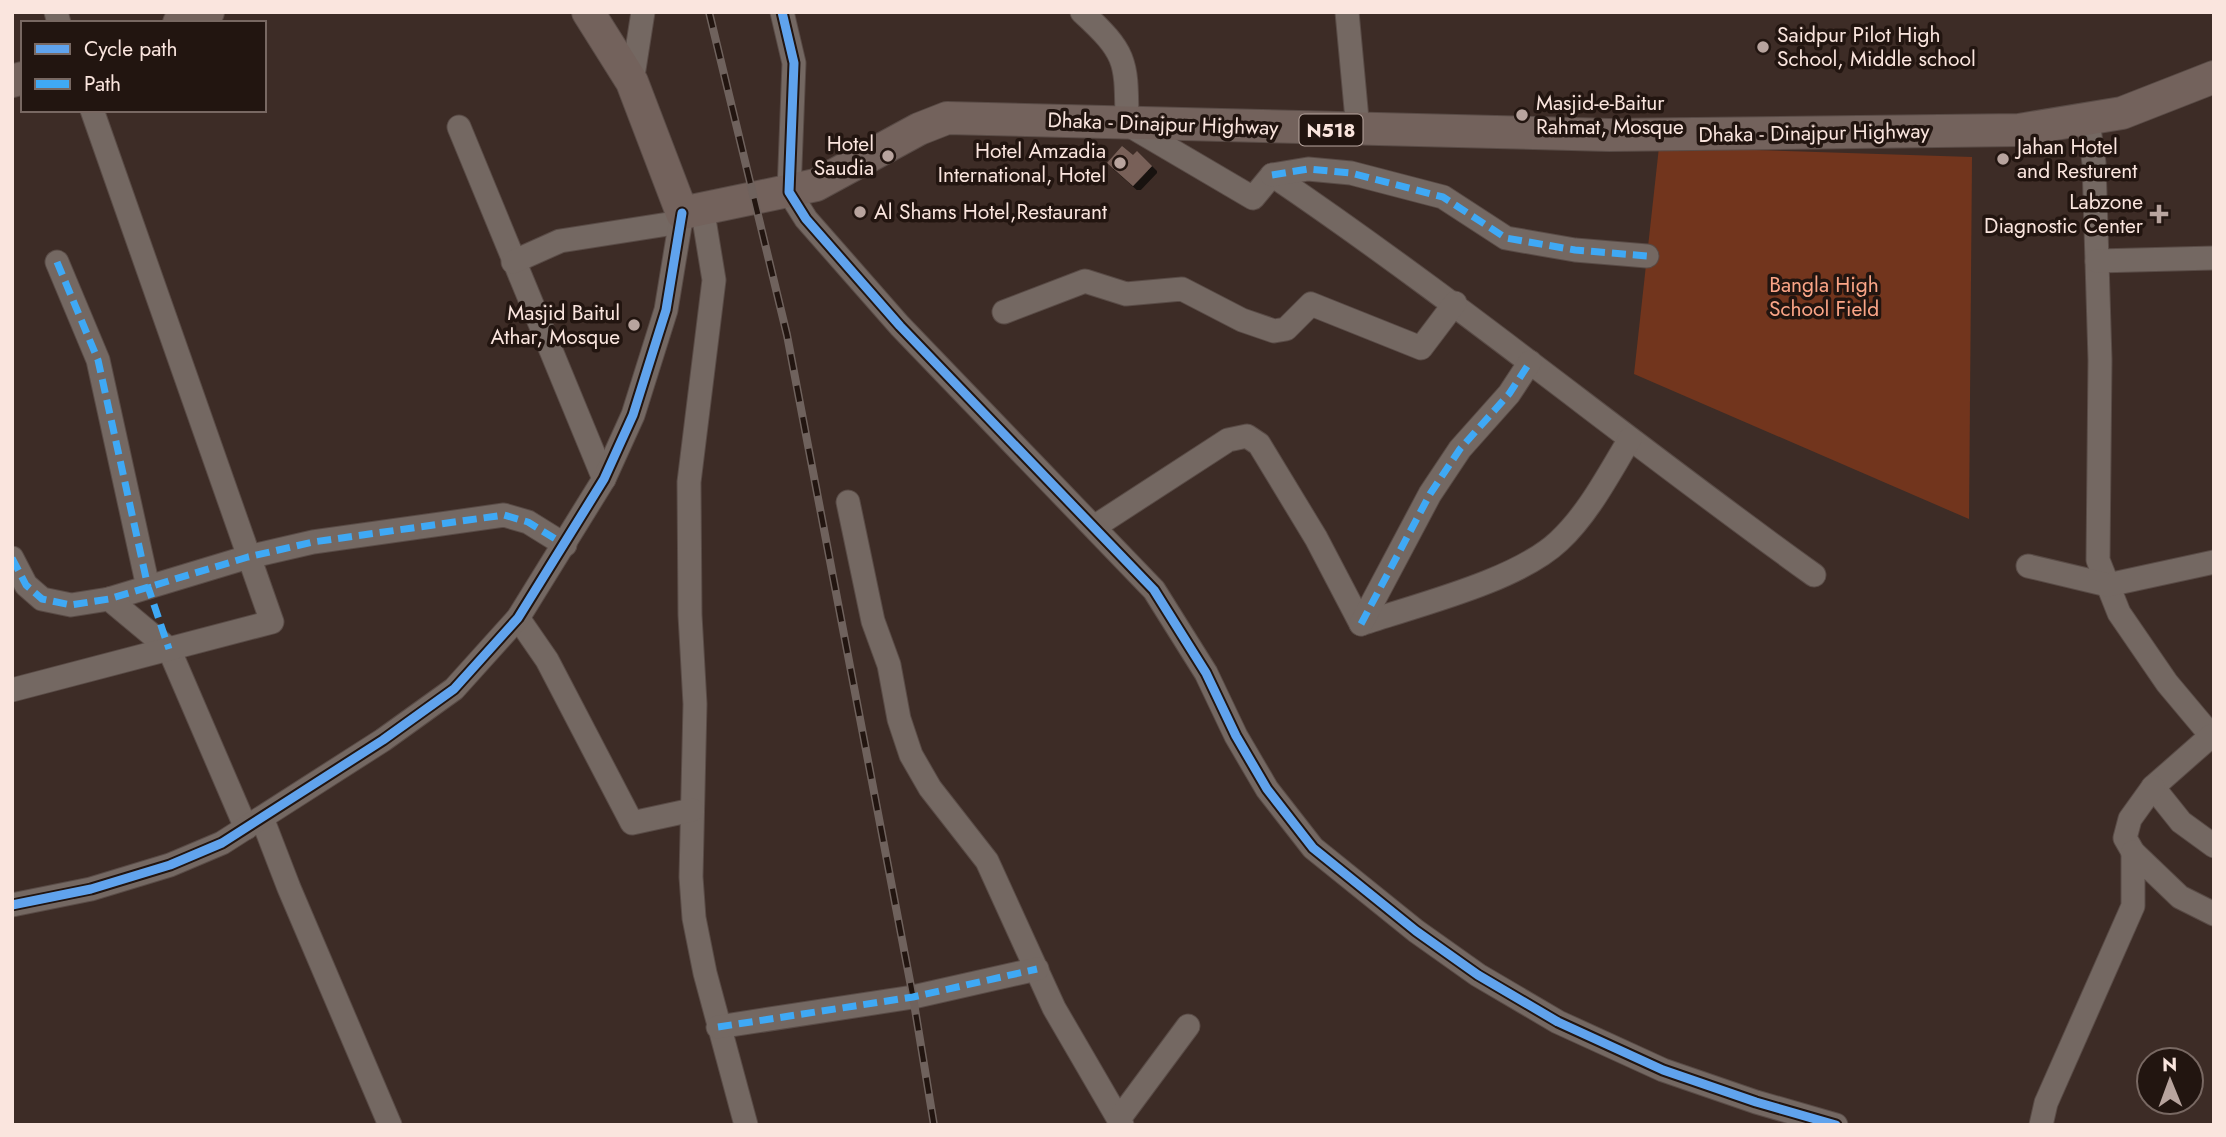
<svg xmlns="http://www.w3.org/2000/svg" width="2226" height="1137" viewBox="0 0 2226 1137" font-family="Jost,sans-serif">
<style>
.green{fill:#72351d}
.building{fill:#786159;filter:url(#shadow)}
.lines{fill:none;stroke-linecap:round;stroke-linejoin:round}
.minor-casing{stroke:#594b46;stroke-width:25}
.highway-casing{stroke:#594b46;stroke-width:34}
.minor{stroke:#746862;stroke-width:23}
.highway{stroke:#73625c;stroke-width:32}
.rail-casing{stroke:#6f625d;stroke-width:8}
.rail{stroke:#221510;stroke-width:5;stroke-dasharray:16;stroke-linecap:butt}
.quiet{stroke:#3fa9f5;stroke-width:7;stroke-dasharray:14 7;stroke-linecap:butt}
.cycleway-casing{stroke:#221510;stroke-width:13}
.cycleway{stroke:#60a3ed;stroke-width:9}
.poi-dot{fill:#b8a49e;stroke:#221510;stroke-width:2.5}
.labels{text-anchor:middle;stroke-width:7;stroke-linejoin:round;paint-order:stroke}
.shield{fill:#221510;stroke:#b9a7a0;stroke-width:2}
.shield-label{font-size:19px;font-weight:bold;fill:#fae5de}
.poi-label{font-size:21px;fill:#fae5de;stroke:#221510;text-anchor:start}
.street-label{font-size:21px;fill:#fae5de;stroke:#221510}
.park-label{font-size:21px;fill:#fba587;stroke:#221510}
</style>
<defs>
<filter id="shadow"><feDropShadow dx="6" dy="6" stdDeviation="0" flood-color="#0009"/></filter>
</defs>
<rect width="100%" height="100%" fill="#3d2c26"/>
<!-- green -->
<path class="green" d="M 1659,147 L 1972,157 L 1969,519 L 1634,374 Z"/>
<!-- building -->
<path class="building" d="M 1122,146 L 1133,155 L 1137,151 L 1152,166 L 1133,186 L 1107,163 Z"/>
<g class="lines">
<!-- minor casing -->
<g class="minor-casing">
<g id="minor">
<path d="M 56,12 L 59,23"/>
<path d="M 782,12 L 794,63 L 789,192 L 806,219 L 900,326 L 1154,590 L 1206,673 L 1236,736 L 1267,789 L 1313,848 L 1416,931 L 1478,975 L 1558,1022 L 1663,1070 L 1756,1102 L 1836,1125"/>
<path d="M 1082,12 C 1129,55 1126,62 1127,124 L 1253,198 L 1272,175 C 1458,301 1631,444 1814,575"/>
<path d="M 1347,12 L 1358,130"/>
<path d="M 632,82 L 643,12"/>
<path d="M 2084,122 L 2088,122 L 2094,163 L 2100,360 L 2098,560 L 2119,613 L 2167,683 L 2214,739"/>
<path d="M 459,127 L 604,479"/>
<path d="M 1272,175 L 1308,169 L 1351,173 L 1443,197 L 1506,238 L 1575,250 L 1647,256"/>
<path d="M 702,207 L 714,280 L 689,482 L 690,615 L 695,704 L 691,877 L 694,918 L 705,973 L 746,1125"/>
<path d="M 2097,261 L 2214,258"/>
<path d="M 57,262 L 98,360 L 148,587"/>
<path d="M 513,262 L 560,241 L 681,222"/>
<path d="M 1004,312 L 1085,281 L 1126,294 L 1182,289 L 1242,320 L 1274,331 L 1286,329 L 1311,304 L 1421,348 L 1455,303"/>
<path d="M 848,502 L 873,621 L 889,665 L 899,719 L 911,755 L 930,788 L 987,861 L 1054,1008 L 1122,1125"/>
<path d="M 1094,527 L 1228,440 L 1247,436 L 1259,444 L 1316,538 L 1361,624 C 1417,605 1517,581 1559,541 C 1589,513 1609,473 1630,439"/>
<path d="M 12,558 L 26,585 L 42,599 L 71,605 L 109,599 L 248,557 L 313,542 L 504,515 L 528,522 L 565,545"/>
<path d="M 2028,566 L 2108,585 L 2214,562"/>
<path d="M 109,599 L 169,649 L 246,828"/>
<path d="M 518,618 L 547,660 L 632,823 L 692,810"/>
<path d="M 1361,624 L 1430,494 L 1460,449 L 1509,394 L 1530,362"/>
<path d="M 12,690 L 272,622 L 92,110"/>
<path d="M 2211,736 L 2153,787 L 2181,822 L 2214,846"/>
<path d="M 262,818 L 289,888 L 390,1125"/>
<path d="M 2133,852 L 2125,838 L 2130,819 L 2153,787"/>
<path d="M 12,905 L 91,889 L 170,865 L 222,843 L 383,740 L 454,689 L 518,618 L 604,479 L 633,415 L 666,310 L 682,213"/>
<path d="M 718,1027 L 913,997 L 1037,969"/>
<path d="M 1119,1119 L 1188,1026"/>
<path d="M 2041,1125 L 2046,1103 L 2133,906 L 2133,852 L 2180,897 L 2214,914"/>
</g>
</g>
<!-- highway casing -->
<g class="highway-casing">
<g id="highway">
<path d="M 588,12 L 632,82 L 682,213 L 816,185 L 919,129 L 947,118 L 1609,135 L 2019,130 L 2122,113 L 2214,77"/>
<path d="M 179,23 L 208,12"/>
<path d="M 12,81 L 23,78"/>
</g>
</g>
<!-- minor -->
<use href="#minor" class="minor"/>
<!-- highway -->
<use href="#highway" class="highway"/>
<!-- rail casing -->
<g class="rail-casing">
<path id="rail" d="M 709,12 L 787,335 L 913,997 L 934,1125"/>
</g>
<!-- rail -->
<use href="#rail" class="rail"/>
<!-- quiet -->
<g class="quiet">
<path d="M 1272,175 L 1308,169 L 1351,173 L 1443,197 L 1506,238 L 1575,250 L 1647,256"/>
<path d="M 57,262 L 98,360 L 148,587 L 169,649"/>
<path d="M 12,558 L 26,585 L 42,599 L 71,605 L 109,599 L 248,557 L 313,542 L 504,515 L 528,522 L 565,545"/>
<path d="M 1361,624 L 1430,494 L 1460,449 L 1509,394 L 1530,362"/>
<path d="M 718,1027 L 913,997 L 1037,969"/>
</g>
<!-- cycleway casing -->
<g class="cycleway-casing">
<g id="cycleway">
<path d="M 782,12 L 794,63 L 789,192 L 806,219 L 900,326 L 1154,590 L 1206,673 L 1236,736 L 1267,789 L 1313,848 L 1416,931 L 1478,975 L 1558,1022 L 1663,1070 L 1756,1102 L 1836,1125"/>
<path d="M 12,905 L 91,889 L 170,865 L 222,843 L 383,740 L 454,689 L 518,618 L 604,479 L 633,415 L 666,310 L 682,213"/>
</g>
</g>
<!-- cycleway -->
<use href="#cycleway" class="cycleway"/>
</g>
<!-- markers -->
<g class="poi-dot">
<circle cx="1763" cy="47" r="7"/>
<circle cx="1522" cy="115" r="7"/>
<circle cx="888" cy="156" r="7"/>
<circle cx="2003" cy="159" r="7"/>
<circle cx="1120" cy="163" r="7"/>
<circle cx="860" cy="212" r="7"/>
<path d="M2155.5 203.5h7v7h7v7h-7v7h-7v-7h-7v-7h7z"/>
<circle cx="634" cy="325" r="7"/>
</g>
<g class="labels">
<!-- shield labels -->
<rect class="shield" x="1299.5" y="114.5" width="63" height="31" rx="5"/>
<g class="shield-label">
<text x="1331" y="137">N518</text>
</g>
<!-- poi labels -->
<g class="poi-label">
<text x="1777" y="42">Saidpur Pilot High<tspan x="1777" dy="24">School, Middle school</tspan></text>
<text x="1536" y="110">Masjid-e-Baitur<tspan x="1536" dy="24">Rahmat, Mosque</tspan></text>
<text x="874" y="151" text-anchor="end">Hotel<tspan x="874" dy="24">Saudia</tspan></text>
<text x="2017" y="154">Jahan Hotel<tspan x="2017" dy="24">and Resturent</tspan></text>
<text x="1106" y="158" text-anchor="end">Hotel Amzadia<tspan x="1106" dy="24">International, Hotel</tspan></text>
<text x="2143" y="209" text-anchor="end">Labzone<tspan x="2143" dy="24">Diagnostic Center</tspan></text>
<text x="874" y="219">Al Shams Hotel,Restaurant</text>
<text x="620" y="320" text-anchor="end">Masjid Baitul<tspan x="620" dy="24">Athar, Mosque</tspan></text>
</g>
<!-- street labels -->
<g class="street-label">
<text transform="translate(1163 124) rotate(2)" y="7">Dhaka - Dinajpur Highway</text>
<text transform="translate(1814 133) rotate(-1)" y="7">Dhaka - Dinajpur Highway</text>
</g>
<!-- park labels -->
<g class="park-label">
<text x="1824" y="292">Bangla High<tspan x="1824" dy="24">School Field</tspan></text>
</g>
</g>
<!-- border -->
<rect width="2226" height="1137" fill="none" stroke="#fae5de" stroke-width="28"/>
<!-- legend -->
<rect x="21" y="21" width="245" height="91" fill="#221510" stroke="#786862" stroke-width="2"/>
<rect x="35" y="44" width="35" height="10" fill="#60a3ed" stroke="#786862" stroke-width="2"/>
<text x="84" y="56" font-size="21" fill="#fae5de">Cycle path</text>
<rect x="35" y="79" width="35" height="10" fill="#3fa9f5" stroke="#786862" stroke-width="2"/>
<text x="84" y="91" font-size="21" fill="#fae5de">Path</text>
<!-- north arrow -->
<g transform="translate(2170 1081) rotate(359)"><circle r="33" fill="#221510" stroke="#786862" stroke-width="2"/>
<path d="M0-5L12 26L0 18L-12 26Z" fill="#b8a49e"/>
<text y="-10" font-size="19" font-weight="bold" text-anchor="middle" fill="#fae5de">N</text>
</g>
</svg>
